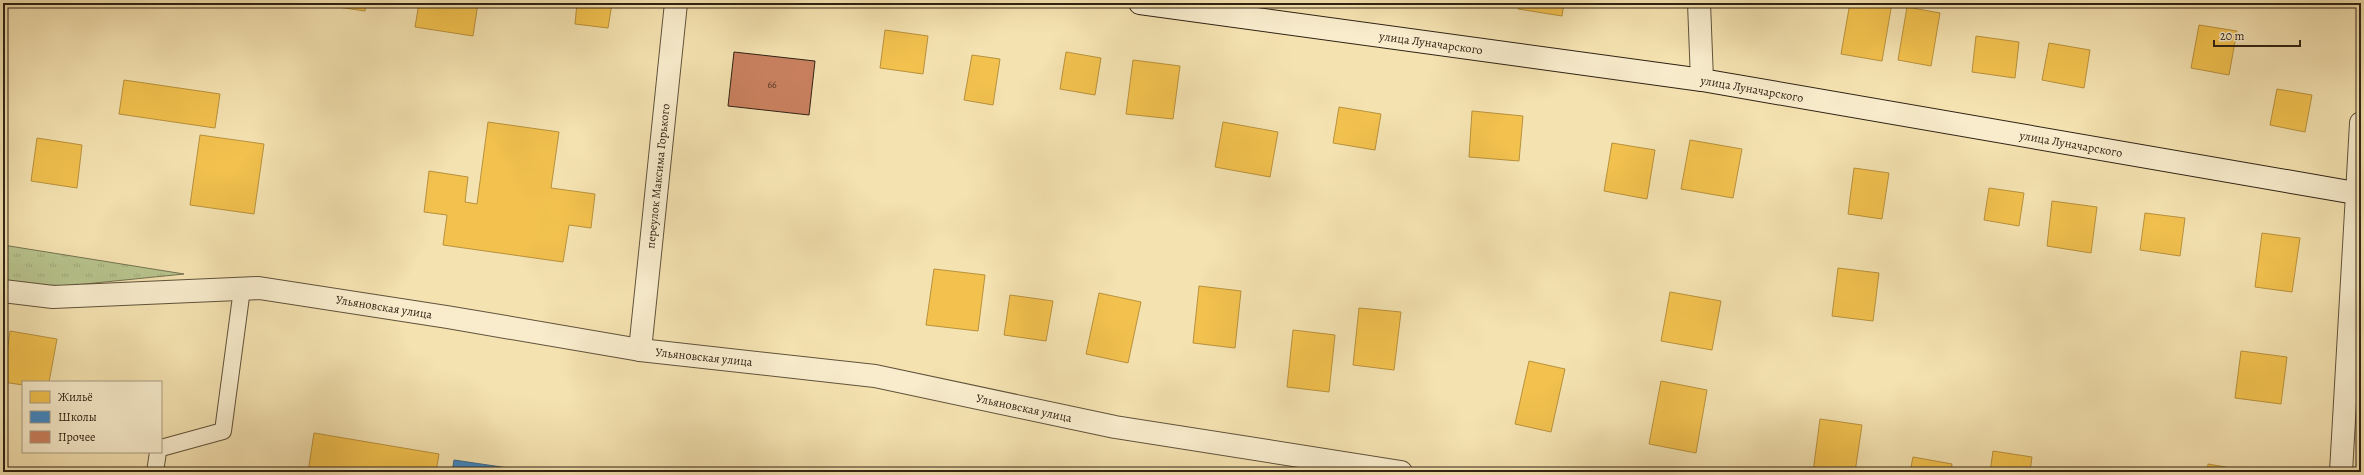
<svg xmlns="http://www.w3.org/2000/svg" width="2364" height="475" viewBox="0 0 2364 475" font-family="Alegreya,serif">
<style>
.grass{fill:url(#grass-tufts);stroke:#747350}
.homes{fill:#f2c14e;stroke:#b8913c}
.schools{fill:#3f88c5;stroke:#3a6990}
.building{fill:#ca815f;stroke:#302213}
.lines{fill:none;stroke-linecap:round;stroke-linejoin:round}
.service-casing{stroke:#61523a;stroke-width:18}
.minor-casing{stroke:#61523a;stroke-width:24}
.tertiary-casing{stroke:#61523a;stroke-width:24}
.secondary-casing{stroke:#302213;stroke-width:24}
.service{stroke:#f8eccc;stroke-width:16}
.minor{stroke:#f8eccc;stroke-width:22}
.tertiary{stroke:#f8eccc;stroke-width:22}
.secondary{stroke:#f8eccc;stroke-width:22}
.labels{text-anchor:middle;stroke-width:4;stroke-linejoin:round;paint-order:stroke}
.number-label{font-size:10px;fill:#563a26}
.street-label{font-size:12px;fill:#302213;stroke:#f8eccc}
</style>
<defs>
<pattern id="grass-tufts" width="24" height="20" patternUnits="userSpaceOnUse"><rect width="24" height="20" fill="#b8c48d"/><path d="M3 7l-1-3M5 7V3M7 7l1-3M15 17l-1-3M17 17v-4M19 17l1-3" fill="none" stroke="#9ea879"/></pattern>
</defs>
<rect width="100%" height="100%" fill="#f4e2b0"/>
<filter id="stains"><feTurbulence type="fractalNoise" baseFrequency=".005" numOctaves="4"/><feColorMatrix values="0 0 0 0 .2 0 0 0 0 .09 0 0 0 0 .02 0 0 0 .5 -.17"/></filter>
<radialGradient id="worn" r=".72"><stop offset=".6" stop-color="#630" stop-opacity="0"/><stop offset="1" stop-color="#630" stop-opacity=".3"/></radialGradient>
<!-- grass -->
<path class="grass" d="M 3,245 L 184,274 L 55,287 L 3,281 Z"/>
<!-- homes -->
<g class="homes">
<path d="M 311,3 L 366,3 L 365,11 Z"/>
<path d="M 419,3 L 478,3 L 473,36 L 415,27 Z"/>
<path d="M 577,3 L 612,3 L 608,28 L 575,24 Z"/>
<path d="M 1519,3 L 1564,3 L 1562,16 L 1518,9 Z"/>
<path d="M 1850,3 L 1892,3 L 1882,61 L 1841,54 Z"/>
<path d="M 1907,7 L 1940,13 L 1931,66 L 1898,60 Z"/>
<path d="M 2199,25 L 2237,31 L 2229,75 L 2191,68 Z"/>
<path d="M 885,30 L 928,36 L 923,74 L 880,68 Z"/>
<path d="M 1976,36 L 2019,42 L 2015,78 L 1972,72 Z"/>
<path d="M 2049,43 L 2090,50 L 2084,88 L 2042,80 Z"/>
<path d="M 1066,52 L 1101,58 L 1095,95 L 1060,89 Z"/>
<path d="M 972,55 L 1000,59 L 993,105 L 964,100 Z"/>
<path d="M 1133,60 L 1180,66 L 1173,119 L 1126,114 Z"/>
<path d="M 124,80 L 220,94 L 215,128 L 119,114 Z"/>
<path d="M 2277,89 L 2312,95 L 2305,132 L 2270,125 Z"/>
<path d="M 1339,107 L 1381,114 L 1375,150 L 1333,143 Z"/>
<path d="M 1472,111 L 1523,116 L 1519,161 L 1469,157 Z"/>
<path d="M 488,122 L 559,132 L 551,188 L 595,194 L 591,228 L 569,225 L 563,262 L 443,245 L 447,215 L 424,212 L 429,171 L 468,177 L 465,202 L 477,204 Z"/>
<path d="M 1223,122 L 1278,132 L 1270,177 L 1215,167 Z"/>
<path d="M 200,135 L 264,144 L 254,214 L 190,205 Z"/>
<path d="M 37,138 L 82,145 L 77,188 L 31,181 Z"/>
<path d="M 1690,140 L 1742,149 L 1733,198 L 1681,189 Z"/>
<path d="M 1612,143 L 1655,150 L 1647,199 L 1604,191 Z"/>
<path d="M 1854,168 L 1889,173 L 1882,219 L 1848,214 Z"/>
<path d="M 1989,188 L 2024,193 L 2019,226 L 1984,220 Z"/>
<path d="M 2052,201 L 2097,207 L 2091,253 L 2047,246 Z"/>
<path d="M 2145,213 L 2185,218 L 2180,256 L 2140,250 Z"/>
<path d="M 2262,233 L 2300,238 L 2292,292 L 2255,287 Z"/>
<path d="M 1838,268 L 1879,273 L 1873,321 L 1832,316 Z"/>
<path d="M 934,269 L 985,275 L 978,331 L 926,325 Z"/>
<path d="M 1199,286 L 1241,291 L 1235,348 L 1193,343 Z"/>
<path d="M 1670,292 L 1721,301 L 1712,350 L 1661,341 Z"/>
<path d="M 1099,293 L 1141,302 L 1128,363 L 1086,354 Z"/>
<path d="M 1010,295 L 1053,301 L 1046,341 L 1004,335 Z"/>
<path d="M 1359,308 L 1401,312 L 1394,370 L 1353,365 Z"/>
<path d="M 1293,330 L 1335,335 L 1329,392 L 1287,387 Z"/>
<path d="M 10,331 L 57,339 L 49,382 L 23,382 L 23,385 L 3,382 Z"/>
<path d="M 2241,351 L 2287,357 L 2281,404 L 2235,398 Z"/>
<path d="M 1529,361 L 1565,369 L 1551,432 L 1515,424 Z"/>
<path d="M 1661,381 L 1707,390 L 1696,453 L 1649,444 Z"/>
<path d="M 1820,419 L 1862,425 L 1855,472 L 1813,472 Z"/>
<path d="M 314,433 L 439,454 L 436,472 L 308,472 Z"/>
<path d="M 1993,451 L 2032,457 L 2030,472 L 1990,472 Z"/>
<path d="M 1913,457 L 1952,464 L 1951,472 L 1910,472 Z"/>
<path d="M 2208,464 L 2254,472 L 2207,472 Z"/>
</g>
<!-- schools -->
<path class="schools" d="M 454,460 L 515,469 L 515,472 L 452,472 Z"/>
<!-- building -->
<path class="building" d="M 734,52 L 815,61 L 809,115 L 728,106 Z"/>
<g class="lines">
<!-- service casing -->
<g class="service-casing">
<g id="service">
<path d="M 161,448 L 223,431 L 242,289"/>
<path d="M 155,472 L 158,452"/>
</g>
</g>
<!-- minor casing -->
<g class="minor-casing">
<g id="minor">
<path d="M 1699,3 L 1702,80"/>
<path d="M 2357,194 L 2361,123"/>
</g>
</g>
<!-- tertiary casing -->
<g class="tertiary-casing">
<g id="tertiary">
<path d="M 3,291 L 53,297 L 259,288 L 447,317 L 640,350 L 875,376 L 1115,427 L 1401,472"/>
<path d="M 640,350 L 676,3"/>
<path d="M 2341,472 L 2357,194"/>
</g>
</g>
<!-- secondary casing -->
<g class="secondary-casing">
<path id="secondary" d="M 1140,3 L 1702,80 L 2361,194"/>
</g>
<!-- service -->
<use href="#service" class="service"/>
<!-- minor -->
<use href="#minor" class="minor"/>
<!-- tertiary -->
<use href="#tertiary" class="tertiary"/>
<!-- secondary -->
<use href="#secondary" class="secondary"/>
</g>
<g class="labels">
<!-- number labels -->
<g class="number-label">
<text x="772" y="88">66</text>
</g>
<!-- street labels -->
<g class="street-label">
<text transform="translate(1431 43) rotate(8)" y="4">улица Луначарского</text>
<text transform="translate(1752 89) rotate(10)" y="4">улица Луначарского</text>
<text transform="translate(2071 144) rotate(10)" y="4">улица Луначарского</text>
<text transform="translate(658 176) rotate(-84)" y="4">переулок Максима Горького</text>
<text transform="translate(384 307) rotate(9)" y="4">Ульяновская улица</text>
<text transform="translate(704 357) rotate(6)" y="4">Ульяновская улица</text>
<text transform="translate(1024 408) rotate(12)" y="4">Ульяновская улица</text>
</g>
</g>
<!-- margin -->
<rect width="2364" height="475" fill="none" stroke="#f4e2b0" stroke-width="16"/>
<rect x="4" y="4" width="2356" height="467" fill="none" stroke="#302213" stroke-width="2"/>
<rect x="8" y="8" width="2348" height="459" fill="none" stroke="#302213"/>
<!-- legend -->
<rect x="22" y="381" width="140" height="72" fill="#f8eccc" stroke="#a89b82"/>
<rect x="30" y="391" width="20" height="12" fill="#f2c14e" stroke="#a89b82"/>
<text x="58" y="401" font-size="12" fill="#302213">Жильё</text>
<rect x="30" y="411" width="20" height="12" fill="#3f88c5" stroke="#a89b82"/>
<text x="58" y="421" font-size="12" fill="#302213">Школы</text>
<rect x="30" y="431" width="20" height="12" fill="#ca815f" stroke="#a89b82"/>
<text x="58" y="441" font-size="12" fill="#302213">Прочее</text>
<!-- scale -->
<path d="M2214 40v6h86v-6" fill="none" stroke="#302213" stroke-width="2"/>
<text x="2220" y="40" font-size="12" fill="#302213" stroke="#f8eccc" stroke-width="3" paint-order="stroke">20 m</text>
<rect width="100%" height="100%" filter="url(#stains)"/>
<rect width="100%" height="100%" fill="url(#worn)"/>
</svg>
